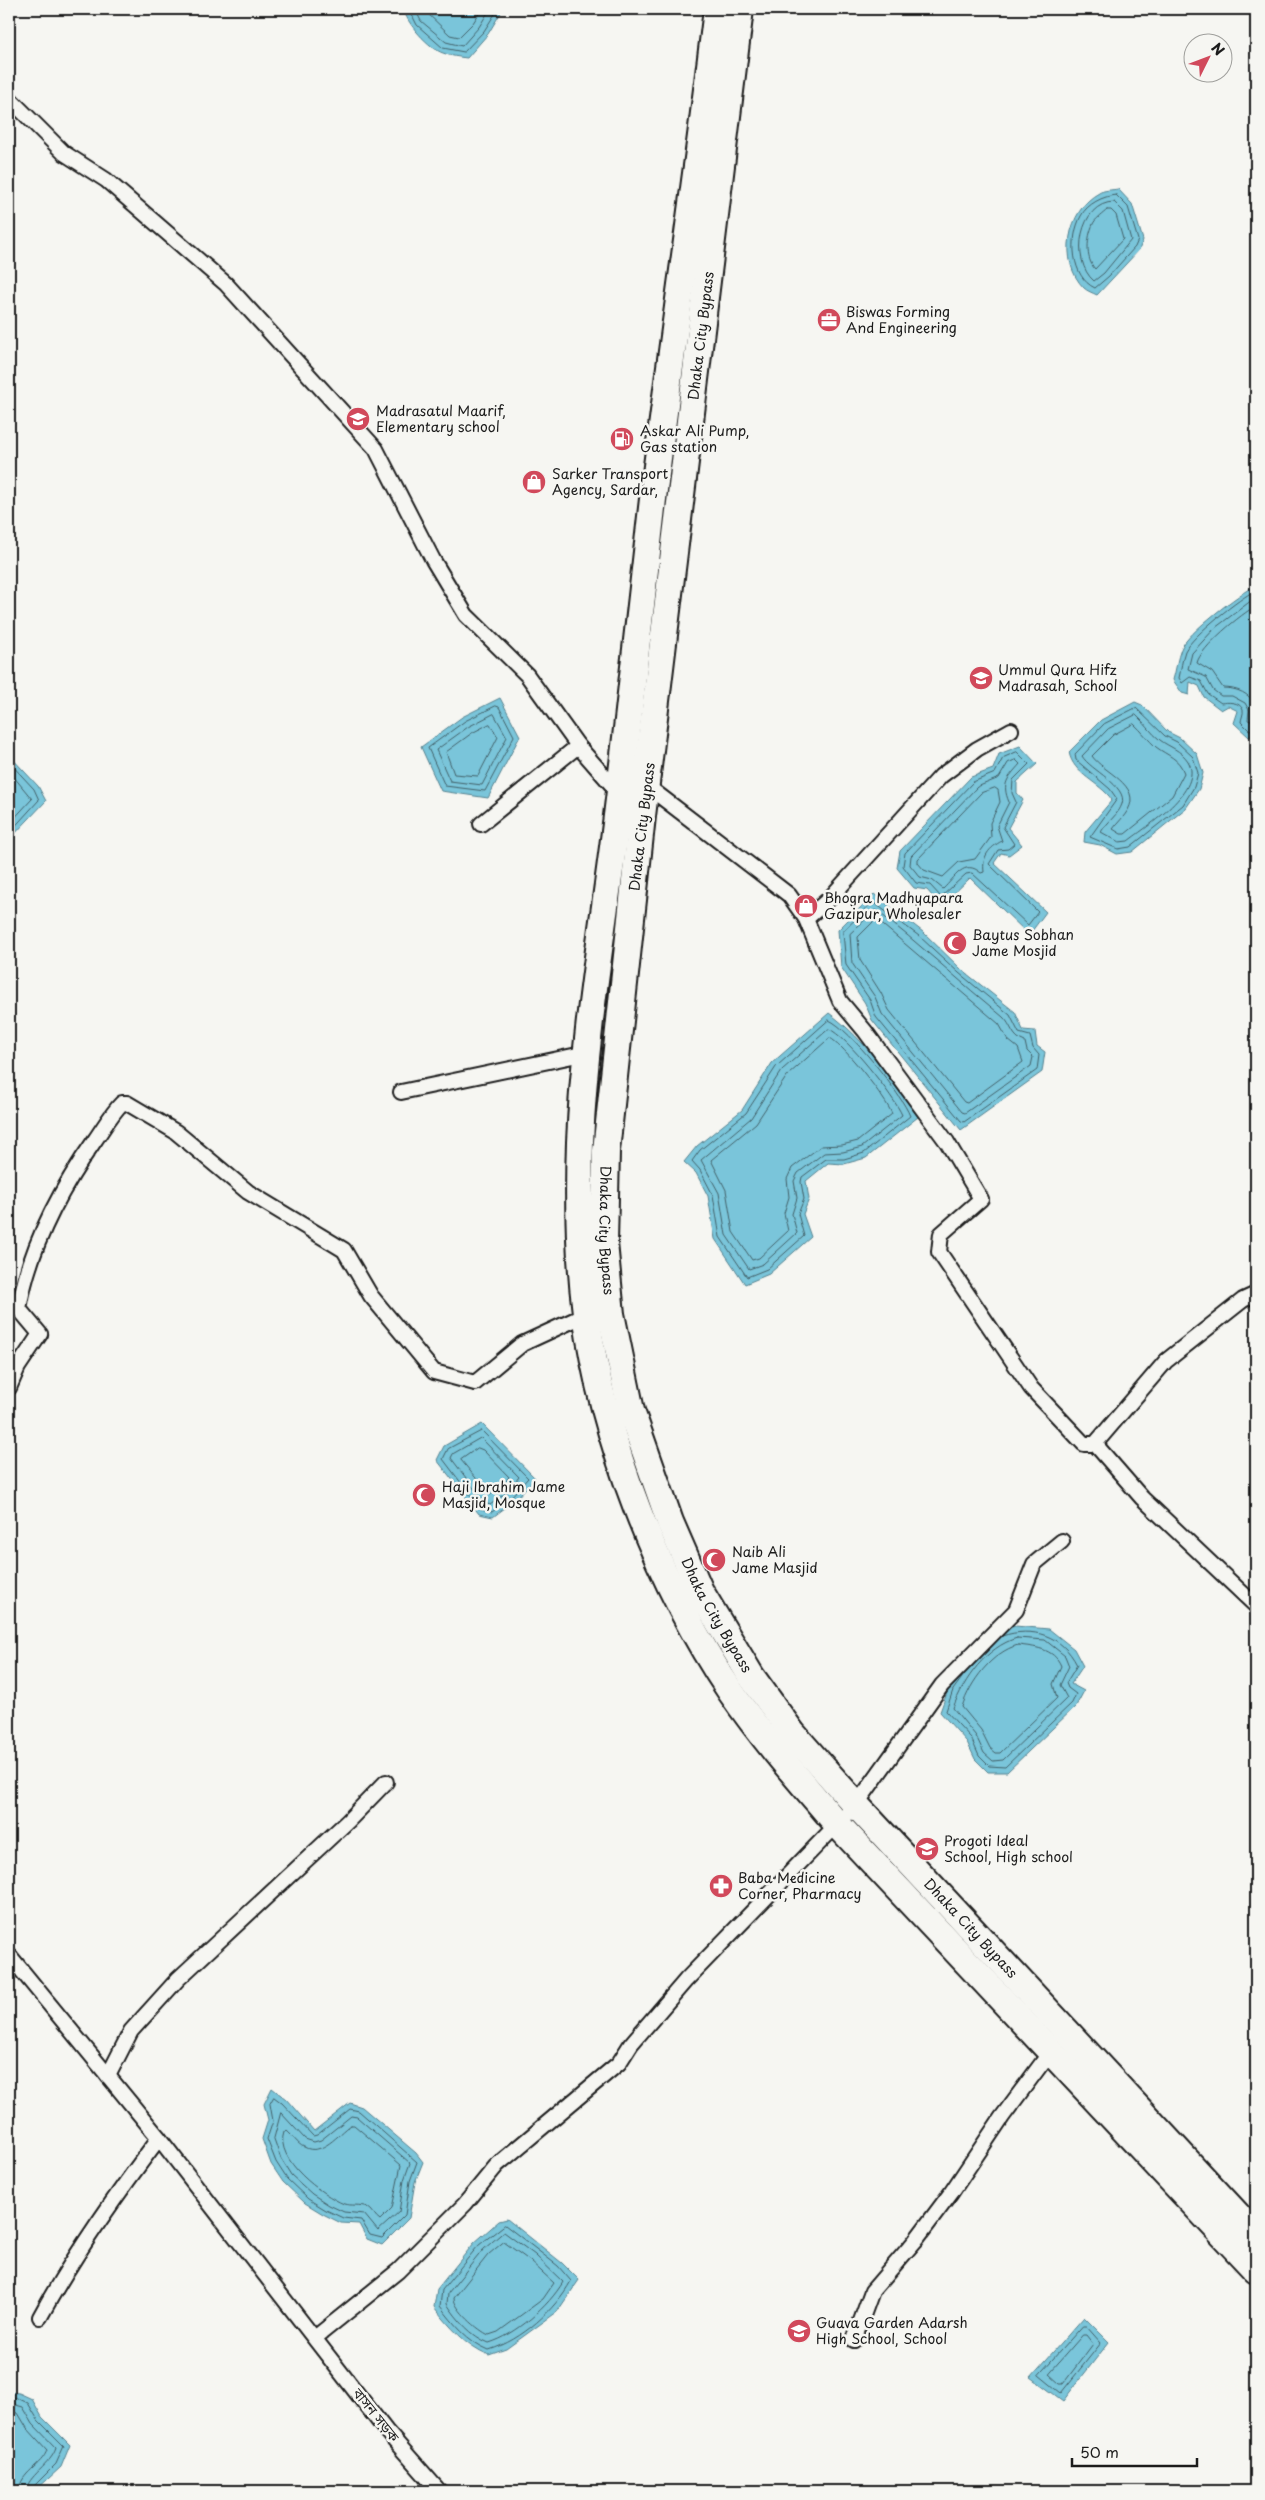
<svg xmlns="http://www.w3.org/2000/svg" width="1265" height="2500" viewBox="0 0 1265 2500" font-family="'Playpen Sans','Noto Sans Bengali',sans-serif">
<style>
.water{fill:#7ac5da;stroke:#54818e}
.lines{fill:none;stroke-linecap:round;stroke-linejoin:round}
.shore{stroke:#426068;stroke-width:1}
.street-casing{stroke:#1c1c1c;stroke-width:18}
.highway-casing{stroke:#1c1c1c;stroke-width:30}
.street{stroke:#f6f6f2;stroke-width:14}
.highway{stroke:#f6f6f2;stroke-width:26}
.labels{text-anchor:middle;stroke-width:5;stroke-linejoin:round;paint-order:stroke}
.poi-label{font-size:14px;fill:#1c1c1c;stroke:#f6f6f2;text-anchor:start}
.street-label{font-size:14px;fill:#1c1c1c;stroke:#f6f6f2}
</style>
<rect width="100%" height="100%" fill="#f6f6f2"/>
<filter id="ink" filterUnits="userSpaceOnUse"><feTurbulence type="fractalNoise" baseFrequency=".02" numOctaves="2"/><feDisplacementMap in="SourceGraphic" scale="10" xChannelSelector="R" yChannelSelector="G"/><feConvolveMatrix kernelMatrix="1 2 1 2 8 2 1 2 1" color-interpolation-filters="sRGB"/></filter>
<g filter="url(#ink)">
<!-- water -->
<g class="water">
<path d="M 404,9 L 503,9 L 488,34 L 467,58 C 459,57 450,56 443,53 C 430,49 405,22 404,9 Z"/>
<path d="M 1118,189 L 1132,204 L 1143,240 L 1139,250 L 1097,295 C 1093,293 1087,291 1084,288 C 1058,262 1067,210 1099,193 C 1103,190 1112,190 1118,189 Z"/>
<path d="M 1256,585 L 1256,734 L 1249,737 L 1234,723 L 1238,711 L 1228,706 L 1221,710 L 1204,697 L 1199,686 L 1190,682 L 1189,695 L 1182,693 L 1173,680 C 1176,670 1177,659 1181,649 C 1187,633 1240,593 1256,585 Z"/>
<path d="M 500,698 L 520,736 L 488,798 L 441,791 L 421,747 L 462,717 Z"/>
<path d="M 1135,702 L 1142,705 L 1168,732 L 1180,738 L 1197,754 L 1203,773 L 1199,789 L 1186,808 L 1132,852 L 1117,854 L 1100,845 L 1084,842 L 1085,832 L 1112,800 C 1100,782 1073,775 1069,752 L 1101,720 Z"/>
<path d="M 1020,746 L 1037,764 L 1017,782 L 1017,793 L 1023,800 L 1008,828 L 1022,845 L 1009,855 L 1001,853 L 994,863 L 1046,912 L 1029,935 L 970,878 L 941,906 L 927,890 L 914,888 L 897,868 L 900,851 L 971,777 L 993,769 L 999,754 Z"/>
<path d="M 9,755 L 38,786 L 46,801 L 9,840 Z"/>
<path d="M 874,894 L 923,932 L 962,970 L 1015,1012 L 1023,1030 L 1035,1031 L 1037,1046 L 1045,1052 L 1042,1072 L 961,1130 L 872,1020 L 865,1003 L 841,967 L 838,930 Z"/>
<path d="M 829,1013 C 867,1041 891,1079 918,1117 L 866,1158 L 844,1164 L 828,1163 L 806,1181 L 809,1199 L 803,1214 L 811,1237 L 769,1274 L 745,1284 L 715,1239 L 708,1196 L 696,1173 L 684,1162 L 697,1146 L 742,1110 L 772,1063 Z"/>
<path d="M 482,1424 L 535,1478 L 514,1501 L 493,1517 L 479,1514 L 437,1460 L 444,1446 Z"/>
<path d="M 1015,1626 L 1049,1629 L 1074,1649 L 1083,1666 L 1071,1684 L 1084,1691 L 1076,1706 L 1007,1772 L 988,1772 L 975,1759 L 967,1742 L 940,1712 L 949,1687 L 998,1632 Z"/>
<path d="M 272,2088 L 286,2099 L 314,2131 L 350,2103 L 362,2107 L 416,2153 L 423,2162 L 415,2182 L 409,2218 L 382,2245 L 367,2239 L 359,2224 L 341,2223 L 323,2214 L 305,2203 L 283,2182 L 271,2164 L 262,2139 L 268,2120 L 264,2104 Z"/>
<path d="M 507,2219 L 562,2263 L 579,2280 L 557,2312 L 506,2349 L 489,2355 C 465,2345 450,2327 434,2307 L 437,2289 L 474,2243 L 499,2221 Z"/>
<path d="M 1084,2317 L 1109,2342 L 1063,2401 L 1031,2377 Z"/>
<path d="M 9,2392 L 19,2393 L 32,2399 L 42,2417 L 70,2445 L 61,2467 L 35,2491 L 9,2491 Z"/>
</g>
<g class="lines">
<!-- shore -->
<g class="shore">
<path d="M 409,9 L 417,25 L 443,48 L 464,52 L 484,31 L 498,9"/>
<path d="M 415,9 L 421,21 L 446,42 L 462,46 L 479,27 L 490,9"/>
<path d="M 423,9 L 450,35 L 459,37 L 473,23 L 482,9"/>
<path d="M 1116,195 L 1128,207 L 1138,240 L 1135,247 L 1109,276 L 1095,288 C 1071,277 1069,238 1081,216 C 1087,204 1103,196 1116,195 Z"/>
<path d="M 1114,202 L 1123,211 L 1131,240 L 1104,273 L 1094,281 C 1070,261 1079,202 1114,202 Z"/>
<path d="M 1107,210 L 1111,210 L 1116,215 L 1123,239 L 1095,269 C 1085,258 1087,238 1093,224 C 1095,219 1103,214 1107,210 Z"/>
<path d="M 1256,590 C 1240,598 1193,635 1185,651 C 1182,659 1181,670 1179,678 L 1182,683 L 1190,677 L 1201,681 L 1208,694 L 1221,703 C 1227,702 1240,701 1243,710 C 1244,713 1241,719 1241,722 L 1249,730 L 1256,729"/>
<path d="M 1256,597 L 1215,628 L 1192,653 L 1188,669 L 1206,677 L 1213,690 L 1221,696 L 1232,696 L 1245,703 L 1249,710 L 1248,720 L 1256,723"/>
<path d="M 1256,606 C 1242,613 1200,648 1197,663 L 1212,672 L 1223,688 C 1236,688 1251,693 1256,707"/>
<path d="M 496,706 L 499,707 L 514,736 L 485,791 L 445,786 L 428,748 L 465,721 Z"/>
<path d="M 1136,708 L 1165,736 L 1177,742 L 1193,757 L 1198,773 L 1194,787 L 1183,805 L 1130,847 L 1118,849 L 1090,837 L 1117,799 L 1110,789 L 1076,760 L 1075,754 L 1104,724 Z"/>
<path d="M 494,714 L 507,737 L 482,785 L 450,781 L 436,750 L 468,727 Z"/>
<path d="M 1136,715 C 1145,723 1151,733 1160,740 C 1169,747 1181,750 1188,761 C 1205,790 1147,826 1128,841 L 1119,842 L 1101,832 C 1107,822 1119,814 1122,804 C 1128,786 1090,770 1082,756 L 1108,729 Z"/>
<path d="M 490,724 L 498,737 L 478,776 L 454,774 L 446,752 L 472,733 Z"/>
<path d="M 1134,724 C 1142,731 1148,740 1156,747 C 1168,756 1179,758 1184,773 L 1172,796 L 1125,834 L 1121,834 L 1113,829 C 1118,822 1124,817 1128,810 C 1142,785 1103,772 1092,756 L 1113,735 Z"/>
<path d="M 1017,752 L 1029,764 L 1013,780 L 1012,793 L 1016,802 L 1003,827 L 1014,844 L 1008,849 L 998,850 L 989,864 L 1038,912 L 1028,925 L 972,873 L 966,874 L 941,897 L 930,885 L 916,883 L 903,866 L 905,853 L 973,782 L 995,773 L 1003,758 Z"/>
<path d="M 1016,760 L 1020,764 C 1008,778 1001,783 1009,802 L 997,826 L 1002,841 C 989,848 982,856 984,872 L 981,873 C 964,858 955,878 943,889 L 932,880 L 920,877 L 910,865 L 911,856 L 977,787 L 999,778 L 1008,763 Z"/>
<path d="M 9,762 L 34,789 L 39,800 L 9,833"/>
<path d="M 9,771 L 32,799 L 9,824"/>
<path d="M 995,788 L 998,790 L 1000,802 L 990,823 L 991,837 L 975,859 L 959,862 L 943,877 L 924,870 L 918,863 L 918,859 L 981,793 Z"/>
<path d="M 873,902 L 919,936 L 959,973 L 1010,1015 L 1019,1033 L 1030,1036 L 1033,1048 L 1039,1055 L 1037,1070 L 964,1122 L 961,1121 L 876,1017 L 870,1000 L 846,965 L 843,932 Z"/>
<path d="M 876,910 C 920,944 960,982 1003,1017 C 1012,1025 1011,1037 1025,1042 L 1027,1051 L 1033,1057 L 1031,1066 L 965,1113 L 962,1112 L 882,1014 L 875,997 L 852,963 L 850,934 Z"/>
<path d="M 877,920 L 999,1024 L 1008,1040 L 1018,1048 L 1023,1062 L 967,1103 L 964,1102 L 889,1010 L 881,993 L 860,960 L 858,937 L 874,921 Z"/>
<path d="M 829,1020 C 850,1029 902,1095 910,1116 L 864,1153 L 844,1159 L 826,1159 L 802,1177 L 801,1182 L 804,1199 L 798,1214 L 804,1236 L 767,1269 L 747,1277 L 720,1237 L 713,1195 L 700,1170 L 692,1161 L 700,1150 L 746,1113 L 776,1067 Z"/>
<path d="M 829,1029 C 846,1035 895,1098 902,1115 L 862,1147 L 843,1152 L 824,1153 L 798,1173 L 794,1181 L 797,1198 L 792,1214 L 797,1233 L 763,1264 L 749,1269 L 726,1235 L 719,1193 L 701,1160 L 751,1118 L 781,1071 Z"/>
<path d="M 830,1038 C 843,1044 887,1100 892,1114 L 858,1141 L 842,1145 L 821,1146 L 792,1168 L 787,1179 L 789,1197 L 784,1213 L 788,1231 L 759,1258 L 752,1260 L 733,1232 L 726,1190 L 711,1160 L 756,1123 L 787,1076 Z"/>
<path d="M 482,1431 L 528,1478 L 510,1498 L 492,1512 L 481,1509 L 443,1459 L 448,1449 Z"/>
<path d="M 481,1438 L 519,1477 L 506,1493 L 490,1505 L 485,1503 L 451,1458 L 453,1454 Z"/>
<path d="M 478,1448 L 483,1450 L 509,1477 L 501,1487 L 490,1495 L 461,1460 Z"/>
<path d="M 1017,1638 L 1045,1640 L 1065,1656 L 1069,1666 L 1060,1685 L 1067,1698 L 1003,1760 L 993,1761 L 984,1753 L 976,1736 L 953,1708 C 964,1679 986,1647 1017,1638 Z"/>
<path d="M 1018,1645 C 1034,1647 1054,1648 1061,1666 L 1053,1684 L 1057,1698 L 1000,1753 L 996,1753 L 990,1748 L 981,1730 L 962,1707 C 970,1682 992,1652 1018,1645 Z"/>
<path d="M 964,1675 L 953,1690 L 946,1711 L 971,1738 L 979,1756 L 989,1766 L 1005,1767 L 1072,1703 L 1076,1694 L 1068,1688 L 1066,1683 L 1077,1665 C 1062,1635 1033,1626 1002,1636"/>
<path d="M 274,2097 L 282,2103 L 313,2136 L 317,2135 L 350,2109 L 359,2111 L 417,2162 L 410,2181 L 405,2215 L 382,2238 L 370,2235 L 361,2220 L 343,2218 L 326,2210 L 308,2199 L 287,2179 L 276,2162 L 267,2139 L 273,2121 L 270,2104 Z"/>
<path d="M 281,2113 L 305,2139 L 314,2142 L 321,2140 L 351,2116 L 357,2117 L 410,2163 L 404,2180 L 399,2212 L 378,2231 L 364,2214 L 344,2212 L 329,2205 L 312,2194 L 291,2175 L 281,2159 L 274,2139 Z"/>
<path d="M 351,2125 L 354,2125 L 401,2165 L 392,2208 L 380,2220 C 375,2217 373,2210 367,2207 C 360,2204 351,2206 344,2204 C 322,2195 274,2160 284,2132 L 287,2131 C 293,2136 297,2144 304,2147 C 322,2157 338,2134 351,2125 Z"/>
<path d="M 505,2225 L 558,2266 L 571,2281 C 555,2310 522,2340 489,2350 C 467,2341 454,2324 440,2306 L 442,2290 L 478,2246 Z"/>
<path d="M 504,2232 L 535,2255 L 563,2282 C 549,2306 516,2335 489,2343 C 471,2336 458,2320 447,2304 L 448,2293 L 483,2250 Z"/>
<path d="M 504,2242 L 530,2261 L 554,2283 L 543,2299 L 498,2332 L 489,2335 C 479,2331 454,2309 454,2298 L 488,2255 Z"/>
<path d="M 1083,2326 L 1086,2326 L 1101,2343 L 1061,2393 L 1039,2375 Z"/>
<path d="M 1083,2335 L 1086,2335 L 1093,2344 L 1063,2384 L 1060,2384 L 1049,2374 Z"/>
<path d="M 9,2397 L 17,2398 L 28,2403 L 38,2420 L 64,2446 L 56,2464 L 34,2486 L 32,2491"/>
<path d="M 9,2403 L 23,2407 L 33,2424 L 56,2448 C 51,2465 27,2476 26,2491"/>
<path d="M 9,2411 L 18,2413 L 27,2428 L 47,2450 C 42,2466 20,2472 19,2491"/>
</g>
<!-- street casing -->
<g class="street-casing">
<g id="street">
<path d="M 9,98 L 64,153 L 106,180 L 226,284 L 376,449 L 433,560 L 466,615 L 527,675 L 578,746 L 619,793"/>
<path d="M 647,786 L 789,895 L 806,919 L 840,1001 L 865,1031 L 947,1142 L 981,1199 L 941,1234 L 939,1252 L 1031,1388 L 1084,1444 L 1095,1444 L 1166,1361 L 1243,1300 L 1256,1294"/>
<path d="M 481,824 L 578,746"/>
<path d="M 806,919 L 830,898 L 941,776 L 977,749 L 1011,730"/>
<path d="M 401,1092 L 587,1053"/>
<path d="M 9,1388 L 18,1367 L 40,1334 L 19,1309 C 29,1248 60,1190 95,1140 C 104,1127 112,1113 122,1103 L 127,1103 L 176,1132 L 248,1192 L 344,1250 L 371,1296 L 434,1372 L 475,1383 L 522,1344 L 587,1314"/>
<path d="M 1095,1444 L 1142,1498 L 1256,1606"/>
<path d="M 9,1955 L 159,2138 L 387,2432 L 439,2491"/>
<path d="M 108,2076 L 131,2031 L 178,1979 L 348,1821 L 386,1782"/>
<path d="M 40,2317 C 74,2254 116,2195 159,2138"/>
<path d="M 316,2337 L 398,2271 L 465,2204 L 497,2165 L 619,2063 L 631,2044 L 686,1980 L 856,1805 L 942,1685 L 1016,1610 L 1034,1564 L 1062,1541"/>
<path d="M 854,2340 L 872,2291 L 915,2241 L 951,2193 L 1002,2117 L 1051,2051"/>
</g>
</g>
<!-- highway casing -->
<g class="highway-casing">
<g id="highway">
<path d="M 717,9 C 698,169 674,329 654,490 C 643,584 633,679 622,773 C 609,896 585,1018 580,1142 C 578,1198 579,1257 586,1313 C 603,1441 659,1585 731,1692 C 763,1739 801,1782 838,1825 L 1256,2270"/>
<path id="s1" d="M 740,9 L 642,816 L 606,1151 L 604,1243 L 611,1314 L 631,1411 L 670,1522 L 700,1591 L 751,1676 L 793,1734 L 856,1805 L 1256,2235"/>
</g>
</g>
<!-- street -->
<use href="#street" class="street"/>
<!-- highway -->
<use href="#highway" class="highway"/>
</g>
</g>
<!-- icons -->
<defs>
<g id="office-disc" transform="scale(1.25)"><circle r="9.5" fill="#d1495b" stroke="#f6f6f2"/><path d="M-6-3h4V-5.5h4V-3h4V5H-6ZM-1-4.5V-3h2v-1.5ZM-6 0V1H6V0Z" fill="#fff"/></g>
<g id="school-disc" transform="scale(1.25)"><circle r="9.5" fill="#d1495b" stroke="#f6f6f2"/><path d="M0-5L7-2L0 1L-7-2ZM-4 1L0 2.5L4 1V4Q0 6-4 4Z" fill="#fff"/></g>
<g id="fuel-disc" transform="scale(1.25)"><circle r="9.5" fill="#d1495b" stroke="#f6f6f2"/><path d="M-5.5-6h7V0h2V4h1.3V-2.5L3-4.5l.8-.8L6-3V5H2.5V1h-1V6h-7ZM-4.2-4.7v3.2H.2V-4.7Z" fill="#fff"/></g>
<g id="shop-disc" transform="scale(1.25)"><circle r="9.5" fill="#d1495b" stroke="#f6f6f2"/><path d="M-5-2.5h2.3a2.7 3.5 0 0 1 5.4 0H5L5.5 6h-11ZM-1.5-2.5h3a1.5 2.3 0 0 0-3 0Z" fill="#fff"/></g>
<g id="mosque-disc" transform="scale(1.25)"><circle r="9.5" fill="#d1495b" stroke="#f6f6f2"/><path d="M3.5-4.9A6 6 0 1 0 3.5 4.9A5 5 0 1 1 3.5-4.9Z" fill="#fff"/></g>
<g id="pharmacy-disc" transform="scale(1.25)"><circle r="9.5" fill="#d1495b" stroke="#f6f6f2"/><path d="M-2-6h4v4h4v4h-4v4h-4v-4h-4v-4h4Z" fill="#fff"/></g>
</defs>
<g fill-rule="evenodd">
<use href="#office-disc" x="829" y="320"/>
<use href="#school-disc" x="358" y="419"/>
<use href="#fuel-disc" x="622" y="439"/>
<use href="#shop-disc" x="534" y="482"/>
<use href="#school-disc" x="981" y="678"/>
<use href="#shop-disc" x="806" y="906"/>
<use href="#mosque-disc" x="955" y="943"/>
<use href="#mosque-disc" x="424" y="1495"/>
<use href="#mosque-disc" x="714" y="1560"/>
<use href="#school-disc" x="927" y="1849"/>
<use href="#pharmacy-disc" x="721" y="1886"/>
<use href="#school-disc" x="799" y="2331"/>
</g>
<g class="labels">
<!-- poi labels -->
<g class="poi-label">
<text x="846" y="317">Biswas Forming<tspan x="846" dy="16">And Engineering</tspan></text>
<text x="376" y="416">Madrasatul Maarif,<tspan x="376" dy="16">Elementary school</tspan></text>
<text x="640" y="436">Askar Ali Pump,<tspan x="640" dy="16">Gas station</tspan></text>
<text x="552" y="479">Sarker Transport<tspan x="552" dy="16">Agency, Sardar,</tspan></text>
<text x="998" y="675">Ummul Qura Hifz<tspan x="998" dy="16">Madrasah, School</tspan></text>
<text x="824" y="903">Bhogra Madhyapara<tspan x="824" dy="16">Gazipur, Wholesaler</tspan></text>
<text x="972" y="940">Baytus Sobhan<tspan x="972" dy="16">Jame Mosjid</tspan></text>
<text x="442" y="1492">Haji Ibrahim Jame<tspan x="442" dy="16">Masjid, Mosque</tspan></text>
<text x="732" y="1557">Naib Ali<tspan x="732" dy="16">Jame Masjid</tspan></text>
<text x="944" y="1846">Progoti Ideal<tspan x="944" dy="16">School, High school</tspan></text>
<text x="738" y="1883">Baba Medicine<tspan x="738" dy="16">Corner, Pharmacy</tspan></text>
<text x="816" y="2328">Guava Garden Adarsh<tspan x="816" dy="16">High School, School</tspan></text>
</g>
<!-- street labels -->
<g class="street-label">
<text transform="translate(701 336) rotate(-83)" y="5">Dhaka City Bypass</text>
<text transform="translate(642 827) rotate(-83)" y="5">Dhaka City Bypass</text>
<text dy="5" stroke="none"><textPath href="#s1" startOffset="1229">Dhaka City Bypass</textPath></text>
<text dy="5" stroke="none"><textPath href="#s1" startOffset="1634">Dhaka City Bypass</textPath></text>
<text dy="5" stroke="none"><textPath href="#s1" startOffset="2039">Dhaka City Bypass</textPath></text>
<text transform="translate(376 2415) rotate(51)" y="5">বাসন সড়ক</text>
</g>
</g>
<!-- margin -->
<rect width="1265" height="2500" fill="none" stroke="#f6f6f2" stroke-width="30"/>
<rect x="15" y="15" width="1235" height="2470" fill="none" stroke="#1c1c1c" stroke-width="2" filter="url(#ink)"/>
<!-- north arrow -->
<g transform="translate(1208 58) rotate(48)"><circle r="24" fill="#f6f6f2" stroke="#9f9f9c"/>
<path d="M0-4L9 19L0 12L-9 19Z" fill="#d1495b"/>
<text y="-8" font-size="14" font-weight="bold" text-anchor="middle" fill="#1c1c1c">N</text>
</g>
<!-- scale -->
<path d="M1072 2458v8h125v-8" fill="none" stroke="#1c1c1c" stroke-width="2.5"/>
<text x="1080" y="2458" font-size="15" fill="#1c1c1c" stroke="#f6f6f2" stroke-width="4" paint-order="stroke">50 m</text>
</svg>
